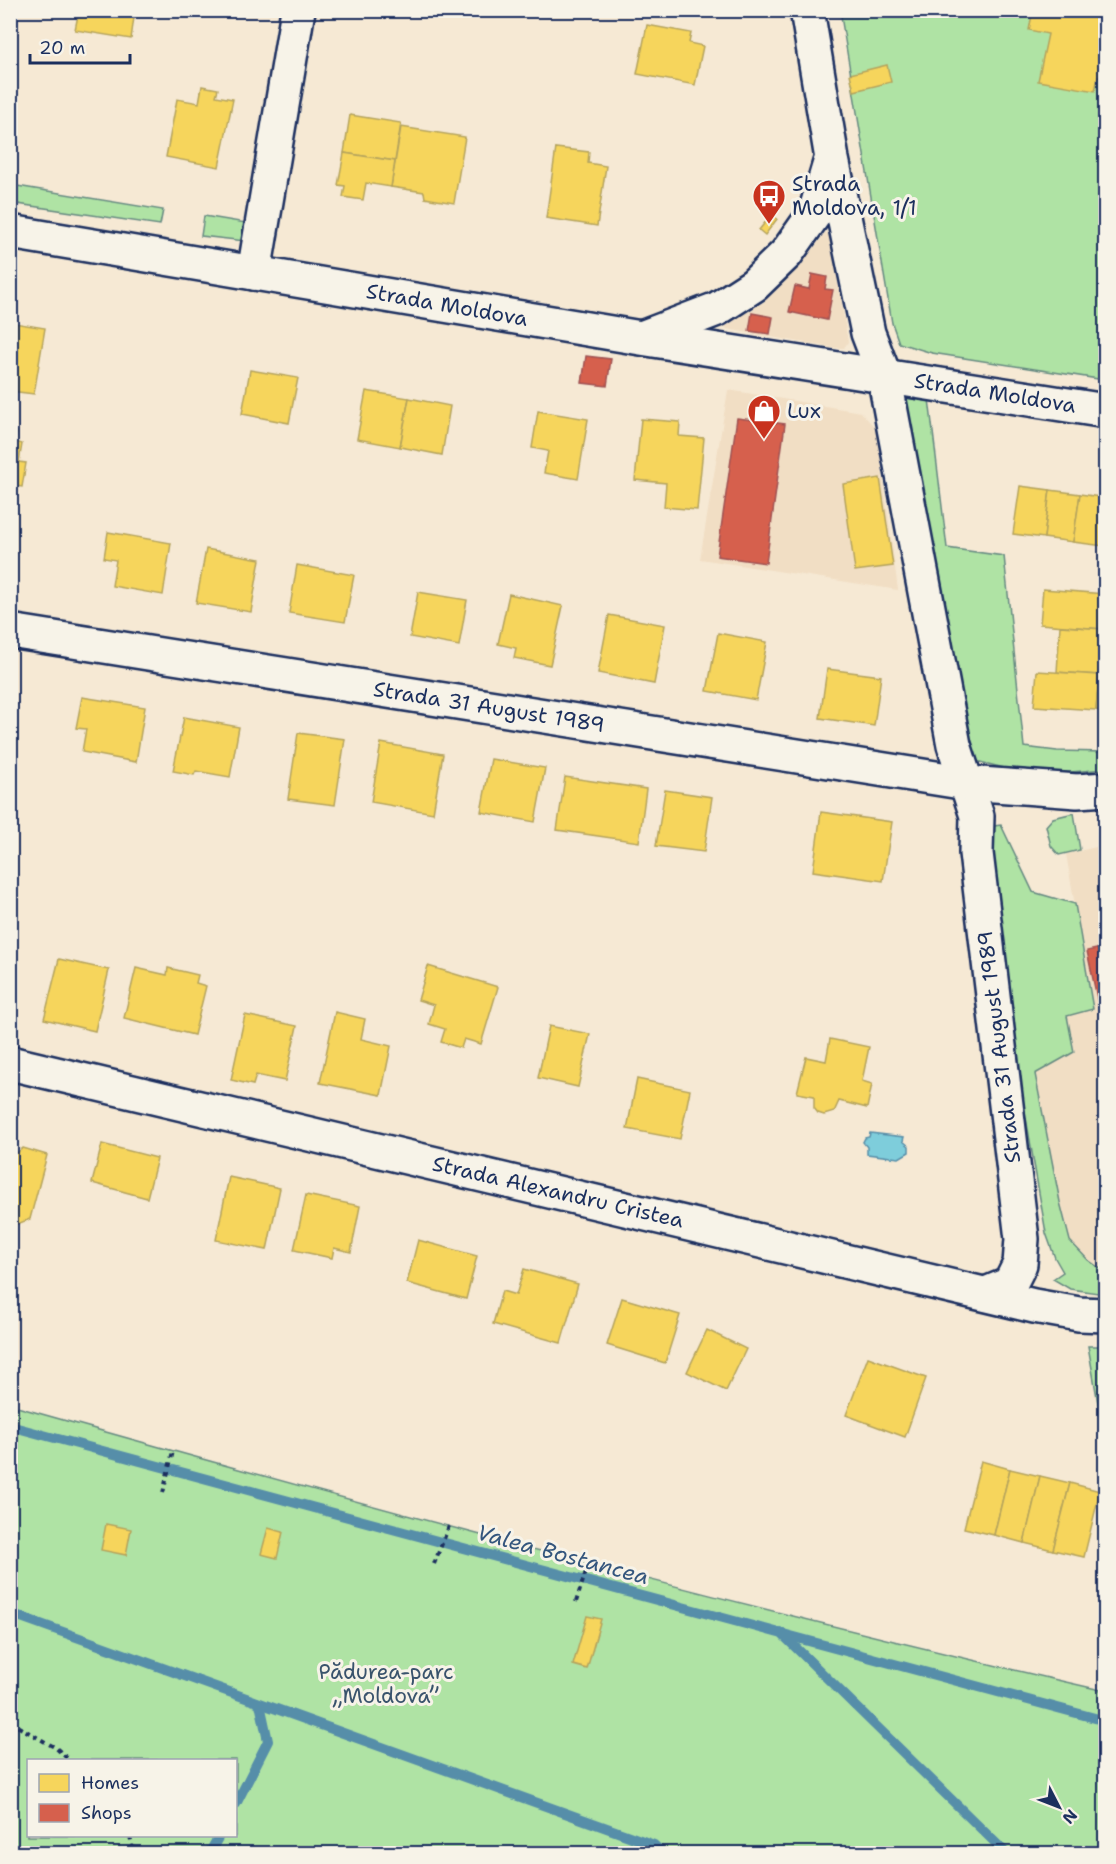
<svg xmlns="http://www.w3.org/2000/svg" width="1116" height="1864" viewBox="0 0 1116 1864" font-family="'Shantell Sans',sans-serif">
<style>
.built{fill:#f1dec4}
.green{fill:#afe3a4;stroke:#658981;stroke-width:1.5;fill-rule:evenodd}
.water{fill:#7ecddb;stroke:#568ea9;stroke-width:1.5}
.homes{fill:#f6d55c;stroke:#b4a35d;stroke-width:1.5}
.shops{fill:#d6604d;stroke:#9e5152;stroke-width:1.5}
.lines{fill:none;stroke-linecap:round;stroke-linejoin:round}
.stream{stroke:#568ea9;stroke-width:10}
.minor-casing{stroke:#1b2f5e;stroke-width:38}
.path{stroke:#1b2f5e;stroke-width:4;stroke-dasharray:4.5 4.5;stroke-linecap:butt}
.minor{stroke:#f7f3e8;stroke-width:33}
.labels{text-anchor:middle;stroke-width:6;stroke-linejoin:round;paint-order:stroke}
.poi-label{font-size:21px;fill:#1b2f5e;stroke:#f7f3e8;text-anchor:start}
.street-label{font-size:21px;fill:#1b2f5e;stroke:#f7f3e8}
.park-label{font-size:21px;fill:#39536c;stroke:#f7f3e8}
.water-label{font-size:22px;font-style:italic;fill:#34567d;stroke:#f7f3e8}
</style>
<rect width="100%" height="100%" fill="#f6e9d4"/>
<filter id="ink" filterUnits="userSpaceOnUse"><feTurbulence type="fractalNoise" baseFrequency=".0167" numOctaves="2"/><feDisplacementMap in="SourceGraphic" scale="12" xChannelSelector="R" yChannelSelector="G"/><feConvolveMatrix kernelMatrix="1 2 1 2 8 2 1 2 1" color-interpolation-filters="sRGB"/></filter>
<g filter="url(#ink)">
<!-- built -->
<g class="built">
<path d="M 826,232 L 831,238 L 848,342 L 844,348 L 833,348 L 727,329 L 725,326 L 764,302 L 801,265 Z"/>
<path d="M 728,390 L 861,412 L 877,430 L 898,590 L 700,559 Z"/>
<path d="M 1105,845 L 1105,1272 L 1088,1260 L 1070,1241 L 1060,1202 L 1035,1074 L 1074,1052 L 1067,1016 L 1083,951 L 1066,854 Z"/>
</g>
<!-- green -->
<g class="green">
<path d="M 854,10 L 1105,11 L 1105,380 L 932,353 L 899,343 L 892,323 L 841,16 Z"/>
<path d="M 11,185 L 163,210 L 160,225 L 11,203 Z"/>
<path d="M 204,216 L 252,224 L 245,241 L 201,236 Z"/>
<path d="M 898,396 L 929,399 L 947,548 L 1004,556 L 1024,747 L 1057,751 L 1105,752 L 1105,769 L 1071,772 L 1025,773 L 976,761 L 962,732 Z"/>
<path d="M 1074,813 L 1080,850 L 1059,855 L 1051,846 L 1046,826 L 1053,818 Z"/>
<path d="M 1001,825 L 1033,892 L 1075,904 L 1093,1009 L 1067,1016 L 1074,1052 L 1035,1074 L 1060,1202 L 1070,1241 L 1088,1260 L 1105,1272 L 1105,1294 L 1070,1289 L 1053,1279 L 1063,1272 L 1055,1258 L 1046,1233 L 1000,968 L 989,840 L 994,826 Z"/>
<path d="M 1088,1346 L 1105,1346 L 1105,1443 Z"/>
<path d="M 10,1405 C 374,1508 738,1607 1105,1691 L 1105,1853 L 11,1853 ZM 28,1760 L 236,1760 L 236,1836 L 28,1836 Z"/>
</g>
<!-- water -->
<path class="water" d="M 870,1133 L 904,1137 L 903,1141 L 909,1146 L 909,1152 L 899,1158 L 867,1154 L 867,1147 L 863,1142 L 865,1138 L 869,1137 Z"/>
<!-- homes -->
<g class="homes">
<path d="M 79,10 L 135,10 L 131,39 L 75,30 Z"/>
<path d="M 1033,10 L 1106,10 L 1106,79 L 1098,77 L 1095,91 L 1038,81 L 1048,34 L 1029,30 Z"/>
<path d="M 647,25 L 691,33 L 689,43 L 703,46 L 695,85 L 637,74 Z"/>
<path d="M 887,65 L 891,82 L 854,91 L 850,74 Z"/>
<path d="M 202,86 L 218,89 L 216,96 L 233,99 L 219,167 L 166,157 L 177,99 L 199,103 Z"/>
<path d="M 350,115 L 401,123 L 395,161 L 344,153 Z"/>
<path d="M 401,127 L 465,137 L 454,203 L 425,198 L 424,192 L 391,187 Z"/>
<path d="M 556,148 L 589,152 L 588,163 L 606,166 L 597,226 L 546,218 Z"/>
<path d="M 344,153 L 395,161 L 391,187 L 366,183 L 363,200 L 343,197 L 345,186 L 338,185 Z"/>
<path d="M 772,214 L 777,219 L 765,235 L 759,230 Z"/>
<path d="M 14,323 L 45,328 L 34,394 L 10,391 L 10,334 Z"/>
<path d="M 250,370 L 298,378 L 289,423 L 242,414 Z"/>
<path d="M 366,391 L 409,398 L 400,447 L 357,439 Z"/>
<path d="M 409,398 L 450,406 L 442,455 L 400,447 Z"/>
<path d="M 538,411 L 588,419 L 578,479 L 544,473 L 548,451 L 532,448 Z"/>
<path d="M 641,419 L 680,422 L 679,436 L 704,438 L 697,510 L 664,507 L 666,483 L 635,480 Z"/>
<path d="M 10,431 L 17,432 L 16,442 L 22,444 L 19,462 L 26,463 L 22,487 L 10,485 Z"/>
<path d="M 880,478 L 893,566 L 855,571 L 843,484 Z"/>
<path d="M 1020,486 L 1050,490 L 1044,538 L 1013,534 Z"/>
<path d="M 1050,490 L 1080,494 L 1073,542 L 1044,538 Z"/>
<path d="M 1080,494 L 1106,498 L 1104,546 L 1073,542 Z"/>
<path d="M 108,532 L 171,543 L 163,595 L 112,586 L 116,560 L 104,558 Z"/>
<path d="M 206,549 L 260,559 L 251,612 L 196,603 Z"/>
<path d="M 297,565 L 354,575 L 345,622 L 289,613 Z"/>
<path d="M 1043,589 L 1105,594 L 1103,629 L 1040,624 Z"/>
<path d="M 418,592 L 467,600 L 459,646 L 410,637 Z"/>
<path d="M 509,594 L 563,606 L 550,665 L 514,658 L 516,648 L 498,644 Z"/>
<path d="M 609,615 L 665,625 L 654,684 L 598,673 Z"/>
<path d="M 1060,626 L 1103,629 L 1099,675 L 1057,672 Z"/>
<path d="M 1103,629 L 1106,629 L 1106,676 L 1099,675 Z"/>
<path d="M 718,633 L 767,642 L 756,700 L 707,691 Z"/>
<path d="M 827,669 L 881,676 L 874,726 L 820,718 Z"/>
<path d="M 1037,671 L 1099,675 L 1096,710 L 1034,706 Z"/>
<path d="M 1099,675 L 1106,676 L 1106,711 L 1096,710 Z"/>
<path d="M 82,697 L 145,707 L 136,762 L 82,752 L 86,729 L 76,728 Z"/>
<path d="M 184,717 L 239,727 L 230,777 L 196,771 L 194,775 L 173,771 Z"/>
<path d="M 298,733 L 345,739 L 335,805 L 288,799 Z"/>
<path d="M 381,743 L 443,754 L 433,813 L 371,802 Z"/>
<path d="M 491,759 L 545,768 L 535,822 L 481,812 Z"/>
<path d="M 565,777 L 646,789 L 639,842 L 557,830 Z"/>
<path d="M 665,790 L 712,797 L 704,852 L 656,846 Z"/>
<path d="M 821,812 L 892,822 L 883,881 L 813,871 Z"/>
<path d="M 59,959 L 109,970 L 95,1031 L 44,1019 Z"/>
<path d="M 428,966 L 498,987 L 481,1044 L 464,1039 L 461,1048 L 441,1042 L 445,1029 L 429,1024 L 434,1005 L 418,1000 Z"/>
<path d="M 136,968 L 167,975 L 168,968 L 198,975 L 196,983 L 206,986 L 194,1035 L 124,1018 Z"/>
<path d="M 335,1012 L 365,1019 L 361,1039 L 391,1046 L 381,1095 L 320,1083 Z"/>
<path d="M 245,1015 L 297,1026 L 285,1081 L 256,1075 L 253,1085 L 231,1080 Z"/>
<path d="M 549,1026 L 590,1034 L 578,1087 L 538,1078 Z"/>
<path d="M 830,1039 L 869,1047 L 862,1081 L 872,1084 L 867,1108 L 839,1101 L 834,1112 L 824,1115 L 818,1113 L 814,1108 L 814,1096 L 797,1093 L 806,1057 L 826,1061 Z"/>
<path d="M 637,1079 L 690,1090 L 680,1139 L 627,1129 Z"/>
<path d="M 102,1144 L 157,1158 L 147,1198 L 92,1183 Z"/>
<path d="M 23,1148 L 47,1155 L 30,1219 L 10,1227 L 10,1158 Z"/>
<path d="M 229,1177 L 280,1188 L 267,1250 L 216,1240 Z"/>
<path d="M 306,1195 L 360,1206 L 351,1252 L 334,1248 L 332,1258 L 294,1250 Z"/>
<path d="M 418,1240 L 477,1256 L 466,1299 L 407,1283 Z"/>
<path d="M 524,1269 L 578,1284 L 561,1343 L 493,1324 L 502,1291 L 516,1295 Z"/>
<path d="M 622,1298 L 680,1315 L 665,1363 L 607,1345 Z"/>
<path d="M 707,1330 L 746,1349 L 726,1391 L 687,1372 Z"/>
<path d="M 868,1357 L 926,1378 L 905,1437 L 846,1415 Z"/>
<path d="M 981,1461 L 1010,1469 L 994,1535 L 964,1528 Z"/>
<path d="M 1010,1469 L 1040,1476 L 1024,1543 L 994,1535 Z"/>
<path d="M 1040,1476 L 1070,1483 L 1053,1550 L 1024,1543 Z"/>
<path d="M 1070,1483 L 1100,1491 L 1084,1557 L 1053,1550 Z"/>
<path d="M 106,1524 L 131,1529 L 126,1555 L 101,1550 Z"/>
<path d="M 268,1528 L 283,1532 L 277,1558 L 261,1554 Z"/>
<path d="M 587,1616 L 601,1619 L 587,1669 L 573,1665 Z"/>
</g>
<!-- shops -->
<g class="shops">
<path d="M 812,274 L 827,277 L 825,289 L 833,290 L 827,320 L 789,312 L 795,286 L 809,289 Z"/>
<path d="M 752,313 L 773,317 L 770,334 L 749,331 Z"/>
<path d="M 586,356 L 611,359 L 607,386 L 582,383 Z"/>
<path d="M 737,418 L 785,424 L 766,563 L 717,556 Z"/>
<path d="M 1106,947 L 1106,1040 L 1087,951 Z"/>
</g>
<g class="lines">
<!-- stream -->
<g class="stream">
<path d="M 10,1426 L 1106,1721"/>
<path d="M 10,1613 L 654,1845 L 663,1854"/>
<path d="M 784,1636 L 1007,1854"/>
<path d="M 236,1804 L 268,1741 L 260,1704"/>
<path d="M 209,1854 L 219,1836"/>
</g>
<!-- minor casing -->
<g class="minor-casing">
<g id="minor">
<path d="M 807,10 L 832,159 L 868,333 L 884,375 L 954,745 L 977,816 L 976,853 L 1022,1239 L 1020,1264 L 1010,1284 L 986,1294"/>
<path d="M 10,232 L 641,338 L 1106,411"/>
<path d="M 254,273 L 298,10"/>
<path d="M 644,337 L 717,309 L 754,285 L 786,254 L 815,213 L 830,163"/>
<path d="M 10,631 L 967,783 L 1077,791 L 1106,789"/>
<path d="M 10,1063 L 1034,1306 L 1079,1314 L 1106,1315"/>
</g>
</g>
<!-- path -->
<g class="path">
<path d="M 163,1493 L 173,1451"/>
<path d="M 434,1564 L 449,1526"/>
<path d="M 576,1602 L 589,1562"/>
<path d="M 10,1722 L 56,1748 L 69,1760"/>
<path d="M 130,1836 L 134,1854"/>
</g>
<!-- minor -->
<use href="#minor" class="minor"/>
</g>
</g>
<!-- icons -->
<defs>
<g id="bus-pin" transform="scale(1.725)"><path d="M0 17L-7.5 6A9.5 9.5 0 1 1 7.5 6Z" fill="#c8321e" stroke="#f7f3e8"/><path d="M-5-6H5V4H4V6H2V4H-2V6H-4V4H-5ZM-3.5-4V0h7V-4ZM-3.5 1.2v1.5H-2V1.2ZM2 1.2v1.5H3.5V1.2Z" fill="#fff"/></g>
<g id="shop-pin" transform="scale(1.725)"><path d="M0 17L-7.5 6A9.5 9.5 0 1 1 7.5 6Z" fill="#c8321e" stroke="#f7f3e8"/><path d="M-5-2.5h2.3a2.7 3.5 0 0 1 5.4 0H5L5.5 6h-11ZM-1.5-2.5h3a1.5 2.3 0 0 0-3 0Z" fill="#fff"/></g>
</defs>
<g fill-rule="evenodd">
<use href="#bus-pin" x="769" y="196"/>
<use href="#shop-pin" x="764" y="411"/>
</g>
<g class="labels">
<!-- poi labels -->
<g class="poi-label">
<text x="792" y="191">Strada<tspan x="792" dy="24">Moldova, 1/1</tspan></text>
<text x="787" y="418">Lux</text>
</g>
<!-- street labels -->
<g class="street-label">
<text transform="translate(447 305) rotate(10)" y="7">Strada Moldova</text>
<text transform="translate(995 393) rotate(9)" y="7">Strada Moldova</text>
<text transform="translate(489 707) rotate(9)" y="7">Strada 31 August 1989</text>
<text transform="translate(999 1047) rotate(-97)" y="7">Strada 31 August 1989</text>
<text transform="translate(558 1192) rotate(13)" y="7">Strada Alexandru Cristea</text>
</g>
<!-- park labels -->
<g class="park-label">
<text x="386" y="1679">Pădurea-parc<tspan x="386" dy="24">„Moldova”</tspan></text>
</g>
<!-- water labels -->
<g class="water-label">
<text transform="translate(563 1554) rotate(15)" y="8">Valea Bostancea</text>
</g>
</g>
<!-- margin -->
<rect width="1116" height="1864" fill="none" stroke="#f7f3e8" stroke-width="36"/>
<rect x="18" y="18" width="1080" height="1828" fill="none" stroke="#1b2f5e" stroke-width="2" filter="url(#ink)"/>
<!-- legend -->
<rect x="27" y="1759" width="210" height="78" fill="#f7f3e8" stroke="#9fa5b1" stroke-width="1.5"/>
<rect x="39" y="1774" width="30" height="18" fill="#f6d55c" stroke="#9fa5b1" stroke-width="1.5"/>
<text x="81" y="1789" font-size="18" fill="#1b2f5e">Homes</text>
<rect x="39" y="1804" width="30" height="18" fill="#d6604d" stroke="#9fa5b1" stroke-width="1.5"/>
<text x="81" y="1819" font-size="18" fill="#1b2f5e">Shops</text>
<!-- north arrow -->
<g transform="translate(1059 1807) rotate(132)" stroke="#f7f3e8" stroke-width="4.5" paint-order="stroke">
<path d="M0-4.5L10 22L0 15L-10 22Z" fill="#1b2f5e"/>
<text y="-9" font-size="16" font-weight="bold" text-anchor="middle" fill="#1b2f5e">N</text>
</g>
<!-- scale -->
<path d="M30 54v9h100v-9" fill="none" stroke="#1b2f5e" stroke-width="3"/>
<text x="39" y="54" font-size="18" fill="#1b2f5e" stroke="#f7f3e8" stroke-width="4.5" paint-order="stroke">20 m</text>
</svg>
